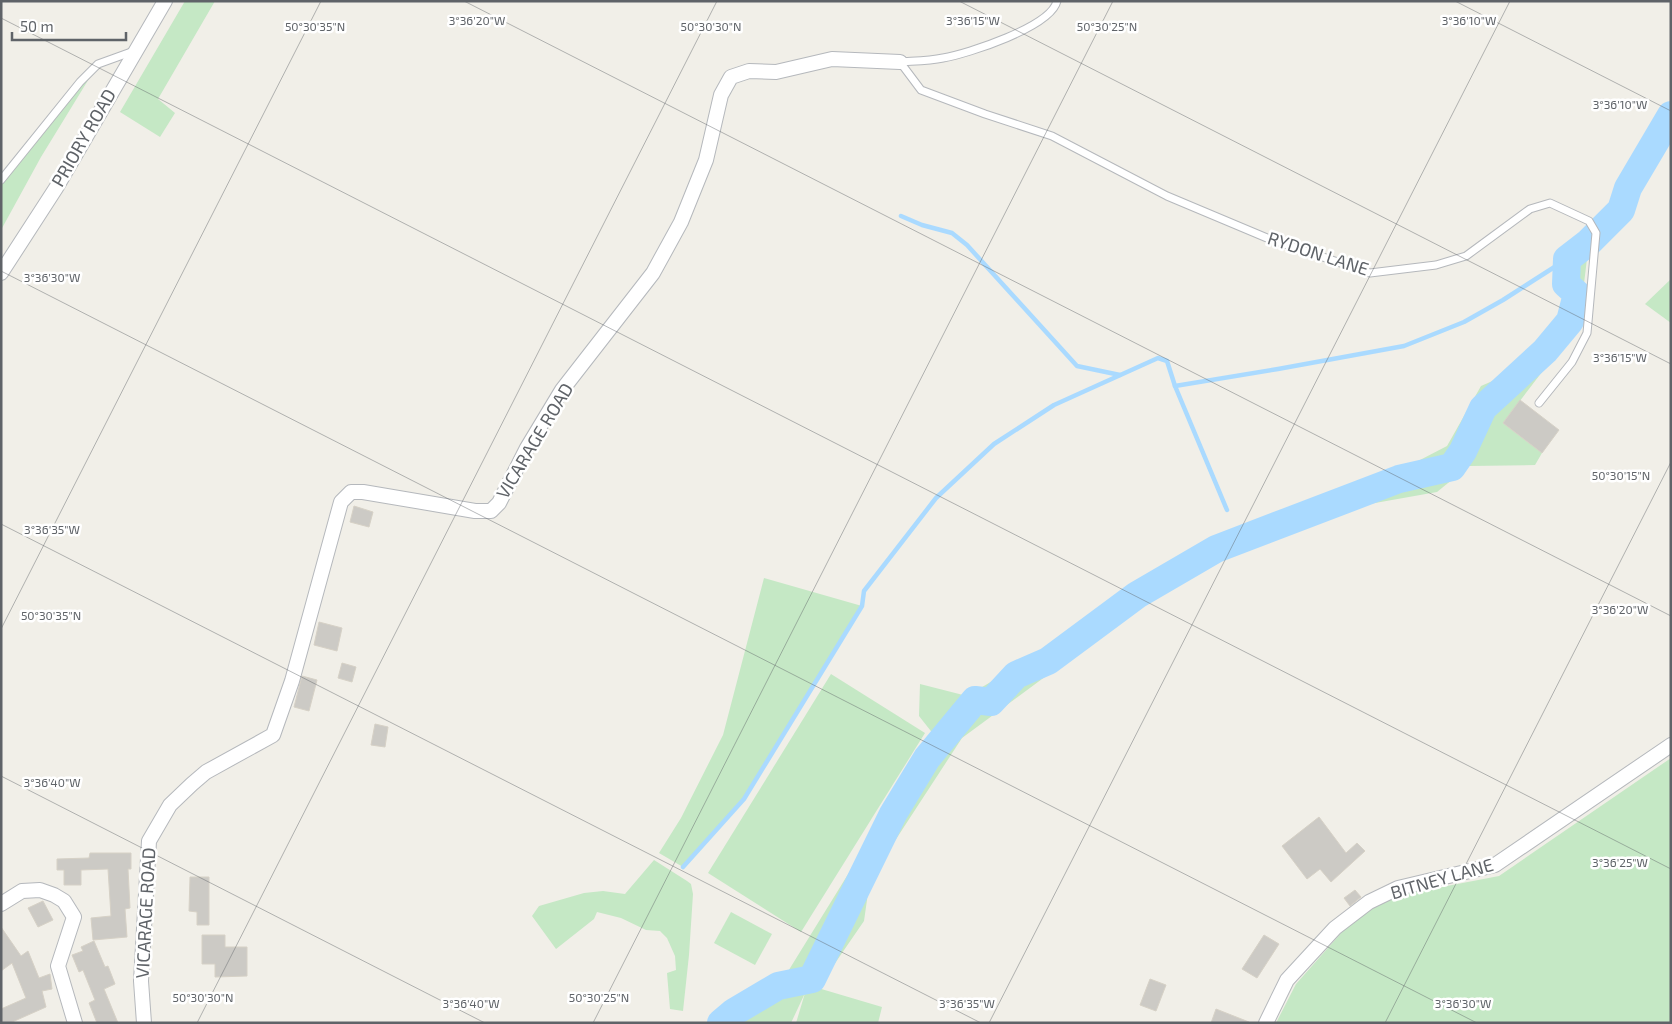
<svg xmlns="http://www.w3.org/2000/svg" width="1672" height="1024" viewBox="0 0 1672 1024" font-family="'Exo 2',sans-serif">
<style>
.green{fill:#c5e8c5}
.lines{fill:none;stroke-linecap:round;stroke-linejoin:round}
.stream{stroke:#aadaff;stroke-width:4.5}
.river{stroke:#aadaff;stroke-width:28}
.building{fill:#cccac5;stroke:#d6d1c6}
.lane-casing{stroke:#b5b8bc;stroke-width:9}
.street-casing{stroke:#b5b8bc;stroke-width:16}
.lane{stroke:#fff;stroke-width:7}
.street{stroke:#fff;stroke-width:14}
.ticks{fill:none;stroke:#5f6368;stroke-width:1;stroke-opacity:0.45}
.labels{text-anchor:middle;stroke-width:5;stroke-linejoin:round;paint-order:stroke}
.street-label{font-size:18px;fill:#5f6368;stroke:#fff}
.ticks-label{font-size:12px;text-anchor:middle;fill:#5f6368;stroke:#fff;stroke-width:5;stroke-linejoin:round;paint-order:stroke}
</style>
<rect width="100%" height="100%" fill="#f1efe8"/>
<!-- green -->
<g class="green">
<path d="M 185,1 L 215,1 L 158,99 L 175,113 L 160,137 L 120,112 Z"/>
<path d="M 98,64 L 41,157 L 1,230 L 1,180 Z"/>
<path d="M 1589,242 L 1583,292 L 1575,329 L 1503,423 L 1542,453 L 1535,465 L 1469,466 L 1437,492 L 1347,508 L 1199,563 L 962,738 L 870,879 L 864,921 L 818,988 L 882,1007 L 878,1023 L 796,1023 L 805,993 L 791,1023 L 721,1023 L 734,1012 L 779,986 L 934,735 L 919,716 L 920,684 L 967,696 L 1092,622 L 1175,561 L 1235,529 L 1297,510 L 1393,474 L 1447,446 L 1481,386 L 1513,372 L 1577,294 L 1566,284 L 1567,259 Z"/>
<path d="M 1671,279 L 1671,323 L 1645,304 Z"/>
<path d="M 764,578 L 862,606 L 744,799 L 683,867 L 659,853 L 681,818 L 723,735 Z"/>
<path d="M 831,674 L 925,733 L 801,932 L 708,873 Z"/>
<path d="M 1671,758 L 1671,1023 L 1276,1023 L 1296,984 L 1350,923 L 1373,905 L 1400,895 L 1499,876 Z"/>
<path d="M 654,860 L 687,881 L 691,884 L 693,894 L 689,955 L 683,1011 L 670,1009 L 667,973 L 676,970 L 675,956 L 667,938 L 660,931 L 646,930 L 621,918 L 597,912 L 594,919 L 556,949 L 532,916 L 539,906 L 584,893 L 603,891 L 625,894 Z"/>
<path d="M 731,912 L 772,934 L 755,965 L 714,943 Z"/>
</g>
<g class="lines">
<!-- stream -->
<g class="stream">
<path d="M 901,216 L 922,225 L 952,233 L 967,245 L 1077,366 L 1120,375"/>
<path d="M 1175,386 L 1227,510"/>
<path d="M 683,867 L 744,799 L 862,606 L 864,591 L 936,498 L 994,444 L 1054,405 L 1158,358 L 1167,361 L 1175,386 L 1278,369 L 1404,346 L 1464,322 L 1503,300 L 1567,259"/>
</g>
<!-- river -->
<path class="river" d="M 721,1023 L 734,1012 L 778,986 L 812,979 L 893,814 L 927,758 L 975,700 L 991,702 L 1016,675 L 1048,661 L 1137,595 L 1216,549 L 1399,479 L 1452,467 L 1463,451 L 1483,408 L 1545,351 L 1570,321 L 1577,294 L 1566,284 L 1567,259 L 1589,242 L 1621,210 L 1628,188 L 1671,115"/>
</g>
<!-- building -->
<g class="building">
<path d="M 1520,400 L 1559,430 L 1542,453 L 1503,423 Z"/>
<path d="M 354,506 L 373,512 L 369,527 L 350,522 Z"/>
<path d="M 319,622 L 342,628 L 337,651 L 314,645 Z"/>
<path d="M 342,663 L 356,667 L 352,682 L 338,678 Z"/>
<path d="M 302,676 L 317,680 L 309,711 L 294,707 Z"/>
<path d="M 375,724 L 388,727 L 385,747 L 371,745 Z"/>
<path d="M 1319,817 L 1346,853 L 1357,843 L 1365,851 L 1331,882 L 1320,869 L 1307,879 L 1282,846 Z"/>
<path d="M 90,853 L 131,853 L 131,869 L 128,869 L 130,908 L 125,909 L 127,937 L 93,940 L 91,918 L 111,916 L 108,869 L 81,870 L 81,885 L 64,885 L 64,870 L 57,870 L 57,859 L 89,858 Z"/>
<path d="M 190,877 L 209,877 L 209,925 L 197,925 L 197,912 L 189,911 Z"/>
<path d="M 1355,890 L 1361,897 L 1350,906 L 1344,898 Z"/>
<path d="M 43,901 L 53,920 L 38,927 L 28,908 Z"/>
<path d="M 1,927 L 21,956 L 28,951 L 39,978 L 50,974 L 52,989 L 42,991 L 46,1007 L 10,1023 L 1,1023 L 1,1009 L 26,998 L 12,963 L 1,971 Z"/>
<path d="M 202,935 L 225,935 L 225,947 L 247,947 L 247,976 L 215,977 L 215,964 L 202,964 Z"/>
<path d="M 1264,935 L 1279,944 L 1257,978 L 1242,969 Z"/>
<path d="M 94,941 L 105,967 L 108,966 L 115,984 L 104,989 L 118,1023 L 97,1023 L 89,1003 L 95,1000 L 83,970 L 79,972 L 72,955 L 83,951 L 81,947 Z"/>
<path d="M 1150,979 L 1166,985 L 1156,1011 L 1140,1005 Z"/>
<path d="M 1216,1009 L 1249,1022 L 1249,1023 L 1211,1023 Z"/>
</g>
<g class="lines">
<!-- lane casing -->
<g class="lane-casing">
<g id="lane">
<path d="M 900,62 L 921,90 L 985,114 L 1052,136 L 1167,196 L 1267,238 L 1370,273 L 1436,265 L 1466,256 L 1530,209 L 1550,203 L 1589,221 L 1596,233 L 1587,333 L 1572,362 L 1539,403"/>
<path d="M 900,62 C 914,61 929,61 943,58 C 967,54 1051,27 1057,1"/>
<path d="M 1,180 L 80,82 L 98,64 L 134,51"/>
</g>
</g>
<!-- street casing -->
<g class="street-casing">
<g id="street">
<path d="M 1,273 L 56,188 L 165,1"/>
<path d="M 1,904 L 22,891 L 40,890 L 54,895 L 64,901 L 74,917 L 58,966 L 75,1023"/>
<path d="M 144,1023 L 141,981 L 149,841 L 170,805 L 192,784 L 206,772 L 273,735 L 292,681 L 341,502 L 351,492 L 363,492 L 475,511 L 491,511 L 499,503 L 527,448 L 562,390 L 653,273 L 681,222 L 706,160 L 721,95 L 731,77 L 749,71 L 776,72 L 832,59 L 900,62"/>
<path d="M 1266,1023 L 1287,980 L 1335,928 L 1369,902 L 1398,888 L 1495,865 L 1671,745"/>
</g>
</g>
<!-- lane -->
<use href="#lane" class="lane"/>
<!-- street -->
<use href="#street" class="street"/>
</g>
<!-- ticks -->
<path class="ticks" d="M 464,1 L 1671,616M 959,1 L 1671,364M 1455,1 L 1671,111M 1,18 L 1671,869M 1,271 L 1477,1023M 1,524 L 981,1023M 1,629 L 321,1M 1,776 L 485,1023M 197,1023 L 717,1M 593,1023 L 1113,1M 989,1023 L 1510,1M 1385,1023 L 1671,462"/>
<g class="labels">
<!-- street labels -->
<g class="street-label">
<text transform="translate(84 138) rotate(-60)" y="6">PRIORY ROAD</text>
<text transform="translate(1318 254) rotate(18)" y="6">RYDON LANE</text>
<text transform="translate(535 441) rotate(-59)" y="6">VICARAGE ROAD</text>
<text transform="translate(1442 879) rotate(-16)" y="6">BITNEY LANE</text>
<text transform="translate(146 913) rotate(-87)" y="6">VICARAGE ROAD</text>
</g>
</g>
<g class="ticks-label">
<text x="477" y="25">3°36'20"W</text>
<text x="973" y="25">3°36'15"W</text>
<text x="1469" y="25">3°36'10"W</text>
<text x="315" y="31">50°30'35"N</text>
<text x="711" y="31">50°30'30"N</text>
<text x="1107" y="31">50°30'25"N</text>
<text x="1620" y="109">3°36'10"W</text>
<text x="52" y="282">3°36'30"W</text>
<text x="1620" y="362">3°36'15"W</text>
<text x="1621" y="480">50°30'15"N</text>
<text x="52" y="534">3°36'35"W</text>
<text x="1620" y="614">3°36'20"W</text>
<text x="51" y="620">50°30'35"N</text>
<text x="52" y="787">3°36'40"W</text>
<text x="1620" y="867">3°36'25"W</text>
<text x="203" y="1002">50°30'30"N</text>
<text x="599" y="1002">50°30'25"N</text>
<text x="471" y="1008">3°36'40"W</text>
<text x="967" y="1008">3°36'35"W</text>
<text x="1463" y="1008">3°36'30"W</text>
</g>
<!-- border -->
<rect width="1672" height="1024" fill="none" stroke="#5f6368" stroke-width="5"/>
<!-- scale -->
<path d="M12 32v8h114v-8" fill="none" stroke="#5f6368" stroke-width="2.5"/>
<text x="20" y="32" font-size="15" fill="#5f6368" stroke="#ffffff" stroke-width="4" paint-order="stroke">50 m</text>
</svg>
